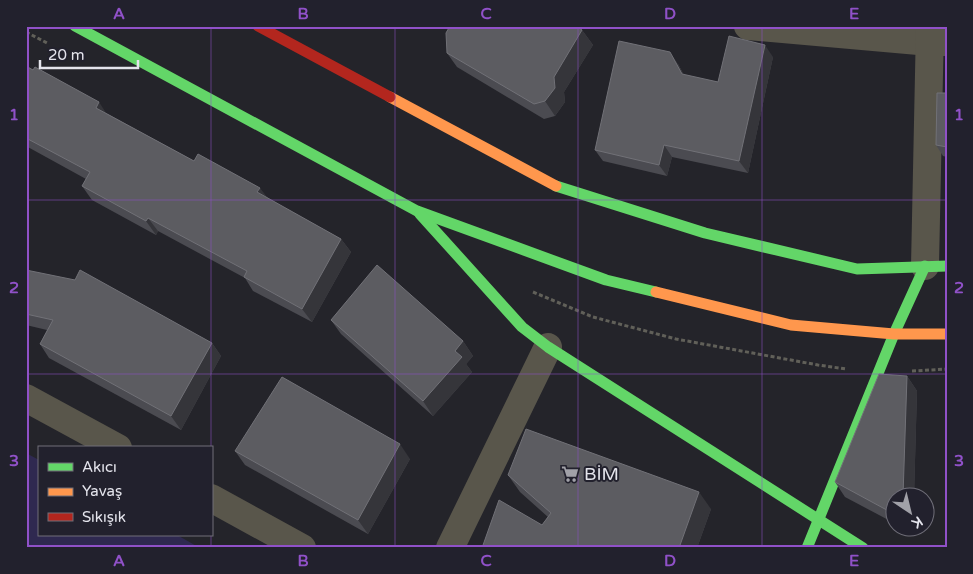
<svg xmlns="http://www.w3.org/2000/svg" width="973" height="574" viewBox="0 0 973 574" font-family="'Varela Round',sans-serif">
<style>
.green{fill:#2f2950}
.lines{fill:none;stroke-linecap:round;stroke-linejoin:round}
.path{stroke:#616059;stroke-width:3;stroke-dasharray:4 2.5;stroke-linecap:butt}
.street{stroke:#59564b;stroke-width:28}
.fast{stroke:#63d668;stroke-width:11}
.slow{stroke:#ff974d;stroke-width:11}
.jam{stroke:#b3261e;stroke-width:11}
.wall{fill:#4b4b51}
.shaded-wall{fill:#35353a}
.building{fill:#5c5c61;stroke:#717177}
.grid{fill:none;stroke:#9051c8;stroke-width:1;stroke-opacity:0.55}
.labels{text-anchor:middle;stroke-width:4;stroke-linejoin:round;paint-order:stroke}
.poi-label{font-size:18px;fill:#e4e4ec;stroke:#22212d;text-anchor:start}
.neatline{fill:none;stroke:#9051c8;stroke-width:2}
.grid-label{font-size:16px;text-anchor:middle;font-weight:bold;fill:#9051c8}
</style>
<rect width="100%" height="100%" fill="#24242a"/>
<!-- green -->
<path class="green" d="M 26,453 L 39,460 L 39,535 L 177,535 L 200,548 L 26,548 Z"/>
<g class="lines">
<!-- path -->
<g class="path">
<path d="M 26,32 L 49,44"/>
<path d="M 533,292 L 593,317 L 676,339 L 818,365 L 846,369"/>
<path d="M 912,371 L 947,369"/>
</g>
<!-- street -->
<g class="street">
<path d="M 748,26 L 930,42 L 947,42"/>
<path d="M 925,266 L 930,26"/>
<path d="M 26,398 L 118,448"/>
<path d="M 211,498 L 302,548"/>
<path d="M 450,548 L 548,347"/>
</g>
<!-- fast -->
<g class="fast">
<path d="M 75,26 L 417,211 L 606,280 L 656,292"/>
<path d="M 556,186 L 705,233 L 857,269 L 947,266"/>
<path d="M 420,214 L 522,327 L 548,347 L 863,548"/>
<path d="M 807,548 L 894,334 L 925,266"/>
</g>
<!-- slow -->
<g class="slow">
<path d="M 390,97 L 556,186"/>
<path d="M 656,292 L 791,325 L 894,334 L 947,334"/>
</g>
<!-- jam -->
<path class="jam" d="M 258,26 L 390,97"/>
</g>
<!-- wall -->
<g class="wall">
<path d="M 582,30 L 593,45 L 564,92 L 565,102 L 555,116 L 544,119 L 457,67 L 447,53 Z"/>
<path d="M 773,57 L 748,173 L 672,157 L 667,176 L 603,161 L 595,150 L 678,64 L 684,75 L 718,82 Z"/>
<path d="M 26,66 L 106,113 L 194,161 L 267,198 L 341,239 L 351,252 L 312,322 L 253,291 L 245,278 L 158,231 L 156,235 L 92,200 L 82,186 L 86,179 L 26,146 Z"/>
<path d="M 947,93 L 947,157 L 943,156 L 936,145 Z"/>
<path d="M 26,270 L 212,343 L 221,356 L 181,430 L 49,358 L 40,344 L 47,330 L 26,325 Z"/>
<path d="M 331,320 L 463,341 L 473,356 L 466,364 L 472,372 L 433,416 L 341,334 Z"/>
<path d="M 907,376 L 917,391 L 914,496 L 896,496 L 896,524 L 845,497 L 835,482 Z"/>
<path d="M 235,451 L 410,459 L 368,534 L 245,465 Z"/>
<path d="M 508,475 L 711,509 L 697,548 L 482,548 L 542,525 L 548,517 L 520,492 Z"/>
<path d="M 900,526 L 913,526 L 912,533 Z"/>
</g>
<!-- shaded-wall -->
<g class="shaded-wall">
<path d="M 582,30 L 593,45 L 564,92 L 565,102 L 555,116 L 545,101 L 554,77 Z"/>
<path d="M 765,45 L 773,57 L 748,173 L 739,161 Z"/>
<path d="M 670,52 L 678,64 L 690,86 L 682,74 Z"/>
<path d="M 99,102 L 108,116 L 96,108 Z"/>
<path d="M 664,145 L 672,157 L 667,176 L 659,165 Z"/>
<path d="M 260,188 L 270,201 L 257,192 Z"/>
<path d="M 148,218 L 158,231 L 156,235 L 146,221 Z"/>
<path d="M 341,239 L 351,252 L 312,322 L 302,309 Z"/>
<path d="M 463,341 L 473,356 L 466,364 L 472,372 L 433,416 L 423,401 L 455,351 Z"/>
<path d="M 212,343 L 221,356 L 181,430 L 171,416 Z"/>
<path d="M 907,376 L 917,391 L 914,496 L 903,496 Z"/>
<path d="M 400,444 L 410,459 L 368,534 L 358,520 Z"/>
<path d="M 699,492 L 711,509 L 697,548 L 679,548 Z"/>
<path d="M 908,526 L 913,526 L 912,533 Z"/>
</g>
<!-- building -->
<g class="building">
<path d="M 450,26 L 576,26 L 582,30 L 554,77 L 555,88 L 545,101 L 534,104 L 447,53 L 446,33 Z"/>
<path d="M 729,36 L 765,45 L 739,161 L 664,145 L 659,165 L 595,150 L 619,41 L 670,52 L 682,74 L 718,82 Z"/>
<path d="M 26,66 L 33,70 L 35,67 L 99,102 L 96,108 L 194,161 L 198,154 L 260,188 L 257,192 L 341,239 L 302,309 L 244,277 L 247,271 L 148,218 L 146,221 L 82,186 L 90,172 L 26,138 Z"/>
<path d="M 937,93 L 947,93 L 947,147 L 936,145 Z"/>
<path d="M 377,265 L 463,341 L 455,351 L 462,357 L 423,401 L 331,320 Z"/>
<path d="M 26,270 L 75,280 L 80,270 L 212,343 L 171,416 L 40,344 L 53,320 L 26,314 Z"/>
<path d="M 879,374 L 907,376 L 903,496 L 896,496 L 896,515 L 835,482 Z"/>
<path d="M 282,377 L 400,444 L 358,520 L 235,451 Z"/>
<path d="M 526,429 L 699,492 L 679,548 L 482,548 L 499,500 L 542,525 L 551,513 L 508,475 Z"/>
</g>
<!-- grid -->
<path class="grid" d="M 211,26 L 211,448M 395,26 L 395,548M 578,26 L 578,548M 762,26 L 762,548M 26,200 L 947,200M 26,374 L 947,374M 211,535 L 211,548"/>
<!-- icons -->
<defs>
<g id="supermarket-bare" transform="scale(1.35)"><path d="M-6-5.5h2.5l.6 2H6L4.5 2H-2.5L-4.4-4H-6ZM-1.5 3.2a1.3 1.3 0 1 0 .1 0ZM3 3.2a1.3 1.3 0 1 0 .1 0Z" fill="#a1a1a8" stroke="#22212d" stroke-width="2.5" paint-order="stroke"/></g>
</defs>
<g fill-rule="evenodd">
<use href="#supermarket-bare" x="570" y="474"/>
</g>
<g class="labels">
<!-- poi labels -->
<g class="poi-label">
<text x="584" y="480">BİM</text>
</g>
</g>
<!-- border -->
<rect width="973" height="574" fill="none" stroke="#22212d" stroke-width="55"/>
<!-- legend -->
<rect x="38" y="446" width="175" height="90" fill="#22212d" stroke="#706f79"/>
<rect x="48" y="463" width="25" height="8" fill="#63d668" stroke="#706f79"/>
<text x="82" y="472" font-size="15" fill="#e4e4ec">Akıcı</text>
<rect x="48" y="488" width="25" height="8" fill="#ff974d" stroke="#706f79"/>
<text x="82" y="496" font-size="15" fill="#e4e4ec">Yavaş</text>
<rect x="48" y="513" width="25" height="8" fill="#b3261e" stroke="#706f79"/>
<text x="82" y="522" font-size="15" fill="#e4e4ec">Sıkışık</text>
<!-- north arrow -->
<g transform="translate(910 512) rotate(145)"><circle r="24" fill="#22212d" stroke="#706f79"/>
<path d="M0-4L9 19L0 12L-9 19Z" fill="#a1a1a8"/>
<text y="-8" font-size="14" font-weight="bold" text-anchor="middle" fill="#e4e4ec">K</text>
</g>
<!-- scale -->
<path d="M40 60v8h98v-8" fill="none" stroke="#e4e4ec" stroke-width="2.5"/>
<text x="48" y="60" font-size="15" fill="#e4e4ec" stroke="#22212d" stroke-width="4" paint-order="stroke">20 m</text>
<rect x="28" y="28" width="918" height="518" class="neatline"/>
<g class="grid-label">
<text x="119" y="19">A</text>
<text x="303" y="19">B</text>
<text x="486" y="19">C</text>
<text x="670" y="19">D</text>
<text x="854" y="19">E</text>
<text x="14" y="120">1</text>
<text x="959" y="120">1</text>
<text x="14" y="293">2</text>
<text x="959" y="293">2</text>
<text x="14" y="466">3</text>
<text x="959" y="466">3</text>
<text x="119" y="566">A</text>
<text x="303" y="566">B</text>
<text x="486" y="566">C</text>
<text x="670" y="566">D</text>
<text x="854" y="566">E</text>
</g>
</svg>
